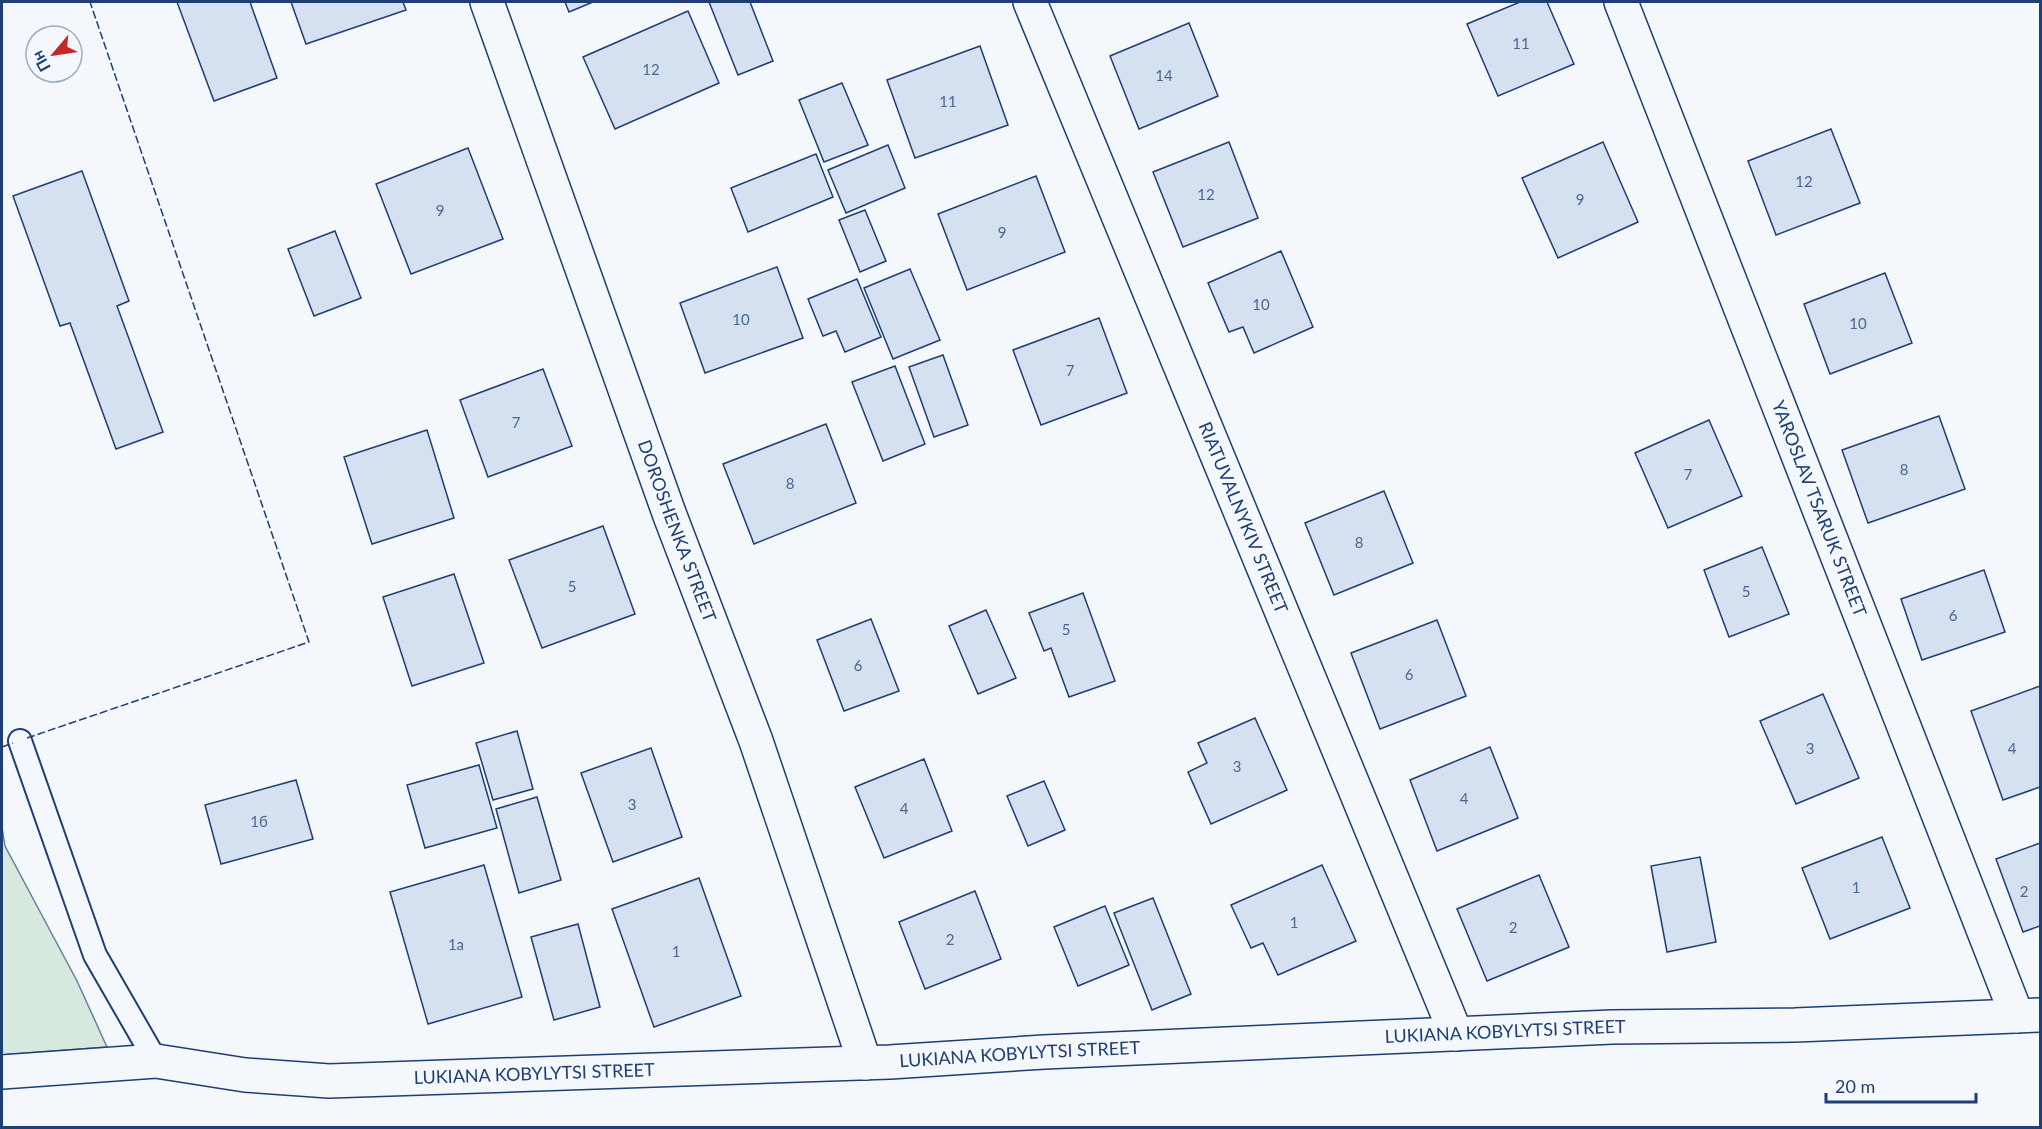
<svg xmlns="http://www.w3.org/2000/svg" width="2042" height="1129" viewBox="0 0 2042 1129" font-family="Lato,sans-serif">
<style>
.green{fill:#d7e8df;stroke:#687fa3;stroke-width:1.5}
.building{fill:#d5e0f0;stroke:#1d3f73;stroke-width:1.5}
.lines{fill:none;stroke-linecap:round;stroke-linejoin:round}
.lane-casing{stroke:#1d3f73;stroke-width:26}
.street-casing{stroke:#1d3f73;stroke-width:36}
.lane{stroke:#f4f7fb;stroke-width:22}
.street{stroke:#f4f7fb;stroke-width:33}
.fence{stroke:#1d3f73;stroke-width:1.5;stroke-dasharray:8 3;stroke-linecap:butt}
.labels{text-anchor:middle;stroke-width:4.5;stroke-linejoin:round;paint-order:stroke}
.number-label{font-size:15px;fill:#4b6792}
.street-label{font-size:18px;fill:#1d3f73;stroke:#f4f7fb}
</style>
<rect width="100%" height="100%" fill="#f4f7fb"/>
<!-- green -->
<path class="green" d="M 2,827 L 5,846 L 77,981 L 107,1047 L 2,1055 Z"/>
<!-- building -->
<g class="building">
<path d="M 177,2 L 250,2 L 277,78 L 214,101 Z"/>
<path d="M 291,2 L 403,2 L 406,10 L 306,44 Z"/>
<path d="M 565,2 L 593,2 L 569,12 Z"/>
<path d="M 709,2 L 750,2 L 773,61 L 738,75 Z"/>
<path d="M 1520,2 L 1547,2 L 1574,64 L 1498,96 L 1467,24 Z"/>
<path d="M 688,11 L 719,83 L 615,129 L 583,57 Z"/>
<path d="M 1189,23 L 1218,96 L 1139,129 L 1110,56 Z"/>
<path d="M 980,46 L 1008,125 L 915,158 L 887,80 Z"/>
<path d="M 842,83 L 868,145 L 824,162 L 799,100 Z"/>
<path d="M 1831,129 L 1860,203 L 1776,235 L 1748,161 Z"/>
<path d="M 1229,142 L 1258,218 L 1183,247 L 1153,172 Z"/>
<path d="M 1603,142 L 1638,222 L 1558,258 L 1522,178 Z"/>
<path d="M 888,145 L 905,188 L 846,213 L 828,170 Z"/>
<path d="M 468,148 L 503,239 L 411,274 L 376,184 Z"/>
<path d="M 816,154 L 833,197 L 748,232 L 731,188 Z"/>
<path d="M 82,171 L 129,301 L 117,306 L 163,432 L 116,449 L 70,323 L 60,326 L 13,196 Z"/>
<path d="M 1036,176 L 1065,252 L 967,290 L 938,214 Z"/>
<path d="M 865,210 L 886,261 L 860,272 L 839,220 Z"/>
<path d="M 335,231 L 361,298 L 314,316 L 288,249 Z"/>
<path d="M 1281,251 L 1313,327 L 1254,353 L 1243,327 L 1229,332 L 1208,283 Z"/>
<path d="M 777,267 L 803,338 L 705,373 L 680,303 Z"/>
<path d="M 910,269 L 940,340 L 893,359 L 864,288 Z"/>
<path d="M 1885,273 L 1912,343 L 1830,374 L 1804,304 Z"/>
<path d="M 857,279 L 881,337 L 845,352 L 836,331 L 823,336 L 808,299 Z"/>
<path d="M 1099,318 L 1127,393 L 1041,425 L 1013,350 Z"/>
<path d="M 943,355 L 968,425 L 934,437 L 909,367 Z"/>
<path d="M 895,366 L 925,444 L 883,461 L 852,382 Z"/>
<path d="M 543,369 L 572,446 L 488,477 L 460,400 Z"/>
<path d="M 1939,416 L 1965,489 L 1868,523 L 1842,450 Z"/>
<path d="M 1709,420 L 1742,496 L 1668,528 L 1635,453 Z"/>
<path d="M 826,424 L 856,503 L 754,544 L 723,464 Z"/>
<path d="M 427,430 L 454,518 L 372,544 L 344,457 Z"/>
<path d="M 1384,491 L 1413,563 L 1334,595 L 1305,523 Z"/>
<path d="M 603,526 L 635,614 L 542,648 L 509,560 Z"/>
<path d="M 1762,547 L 1789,614 L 1729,637 L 1704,570 Z"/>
<path d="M 1984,570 L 2005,632 L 1922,660 L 1901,599 Z"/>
<path d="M 454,574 L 484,663 L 412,686 L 383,597 Z"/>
<path d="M 1083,593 L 1115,681 L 1069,697 L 1051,648 L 1044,651 L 1029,613 Z"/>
<path d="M 986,610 L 1016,678 L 978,694 L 949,626 Z"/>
<path d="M 871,619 L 899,691 L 844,711 L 817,640 Z"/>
<path d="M 1437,620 L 1466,696 L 1380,729 L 1351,653 Z"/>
<path d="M 2040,686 L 2040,787 L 2003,800 L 1971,711 Z"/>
<path d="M 1823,694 L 1859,778 L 1796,804 L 1760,721 Z"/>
<path d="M 1255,718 L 1287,790 L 1211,824 L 1188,772 L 1207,763 L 1198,743 Z"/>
<path d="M 517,731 L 533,789 L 493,800 L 476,743 Z"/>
<path d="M 1490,747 L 1518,818 L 1437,851 L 1410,780 Z"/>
<path d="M 651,748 L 682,837 L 613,862 L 581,773 Z"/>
<path d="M 924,759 L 952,831 L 884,858 L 855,787 Z"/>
<path d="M 479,765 L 497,828 L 425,848 L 407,785 Z"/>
<path d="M 296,780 L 313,839 L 221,864 L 205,805 Z"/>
<path d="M 1044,781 L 1065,830 L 1028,846 L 1007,796 Z"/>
<path d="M 537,797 L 561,880 L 519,893 L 496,809 Z"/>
<path d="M 1882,837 L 1910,908 L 1830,939 L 1802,868 Z"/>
<path d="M 2040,843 L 2040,926 L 2023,932 L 1996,859 Z"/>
<path d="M 1700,857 L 1716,942 L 1667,952 L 1651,866 Z"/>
<path d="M 484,865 L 522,997 L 428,1024 L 390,892 Z"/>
<path d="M 1322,865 L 1356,941 L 1278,975 L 1263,943 L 1251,948 L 1231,905 Z"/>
<path d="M 1539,875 L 1569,947 L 1487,981 L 1457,909 Z"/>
<path d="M 699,878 L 741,996 L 654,1027 L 612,909 Z"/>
<path d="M 975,891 L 1001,959 L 925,989 L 899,922 Z"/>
<path d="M 1153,898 L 1191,994 L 1152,1010 L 1114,913 Z"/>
<path d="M 1105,906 L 1129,965 L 1078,986 L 1054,927 Z"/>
<path d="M 578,924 L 600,1007 L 554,1020 L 531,937 Z"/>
</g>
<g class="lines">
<!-- lane casing -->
<g class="lane-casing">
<path id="lane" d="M 20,741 L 95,955 L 156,1061"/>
</g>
<!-- street casing -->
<g class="street-casing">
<g id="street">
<path id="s1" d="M 487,2 L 669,513 L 756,741 L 865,1063"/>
<path id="s2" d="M 1030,2 L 1456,1034"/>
<path id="s3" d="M 1621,2 L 2017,1016"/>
<path id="s4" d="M 2,1072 L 156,1061 L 245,1075 L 329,1081 L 890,1062 L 1044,1052 L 1612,1027 L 1795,1025 L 2040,1015"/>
</g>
</g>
<!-- lane -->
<use href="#lane" class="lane"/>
<!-- street -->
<use href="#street" class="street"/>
<!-- fence -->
<g class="fence">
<path d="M 27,738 L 309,642 L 90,2"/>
<path d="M 2,747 L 13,743"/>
</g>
</g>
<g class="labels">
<!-- number labels -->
<g class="number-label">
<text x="1521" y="49">11</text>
<text x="651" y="75">12</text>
<text x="1164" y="81">14</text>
<text x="948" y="107">11</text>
<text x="1804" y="187">12</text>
<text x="1206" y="200">12</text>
<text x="1580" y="205">9</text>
<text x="440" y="216">9</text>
<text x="1002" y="238">9</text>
<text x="1261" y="310">10</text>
<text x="741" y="325">10</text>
<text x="1858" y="329">10</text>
<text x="1070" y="376">7</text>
<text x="516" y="428">7</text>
<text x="1904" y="475">8</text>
<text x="1688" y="480">7</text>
<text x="790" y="489">8</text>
<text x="1359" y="548">8</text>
<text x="572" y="592">5</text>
<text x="1746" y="597">5</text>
<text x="1953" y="621">6</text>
<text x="1066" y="635">5</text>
<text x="858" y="671">6</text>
<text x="1409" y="680">6</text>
<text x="1810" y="754">3</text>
<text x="2012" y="754">4</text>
<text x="1237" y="772">3</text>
<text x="1464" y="804">4</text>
<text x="632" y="810">3</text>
<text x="904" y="814">4</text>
<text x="259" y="827">1б</text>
<text x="1856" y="893">1</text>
<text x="2024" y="897">2</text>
<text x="1294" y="928">1</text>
<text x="1513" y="933">2</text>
<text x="950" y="945">2</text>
<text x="456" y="950">1а</text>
<text x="676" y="957">1</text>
</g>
<!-- street labels -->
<g class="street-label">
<text dy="6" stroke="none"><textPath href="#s3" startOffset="544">YAROSLAV TSARUK STREET</textPath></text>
<text dy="6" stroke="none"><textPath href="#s2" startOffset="558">RIATUVALNYKIV STREET</textPath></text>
<text dy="6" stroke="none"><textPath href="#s1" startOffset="562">DOROSHENKA STREET</textPath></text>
<text dy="6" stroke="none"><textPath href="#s4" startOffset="1506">LUKIANA KOBYLYTSI STREET</textPath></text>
<text dy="6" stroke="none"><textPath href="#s4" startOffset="1020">LUKIANA KOBYLYTSI STREET</textPath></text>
<text dy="6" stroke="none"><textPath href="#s4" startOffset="534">LUKIANA KOBYLYTSI STREET</textPath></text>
</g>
</g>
<!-- border -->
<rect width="2042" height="1129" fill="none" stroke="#1d3f73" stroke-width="6"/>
<!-- north arrow -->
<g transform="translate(54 54) rotate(241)"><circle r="28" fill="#f4f7fb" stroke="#9eadc5" stroke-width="1.5"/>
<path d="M0-4.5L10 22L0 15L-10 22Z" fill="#c62828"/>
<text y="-9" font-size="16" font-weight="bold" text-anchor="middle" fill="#1d3f73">Пн</text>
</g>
<!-- scale -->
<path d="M1826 1093v9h150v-9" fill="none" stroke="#1d3f73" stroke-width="3"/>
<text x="1835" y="1093" font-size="18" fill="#1d3f73" stroke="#f4f7fb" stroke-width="4.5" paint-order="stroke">20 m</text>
</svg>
